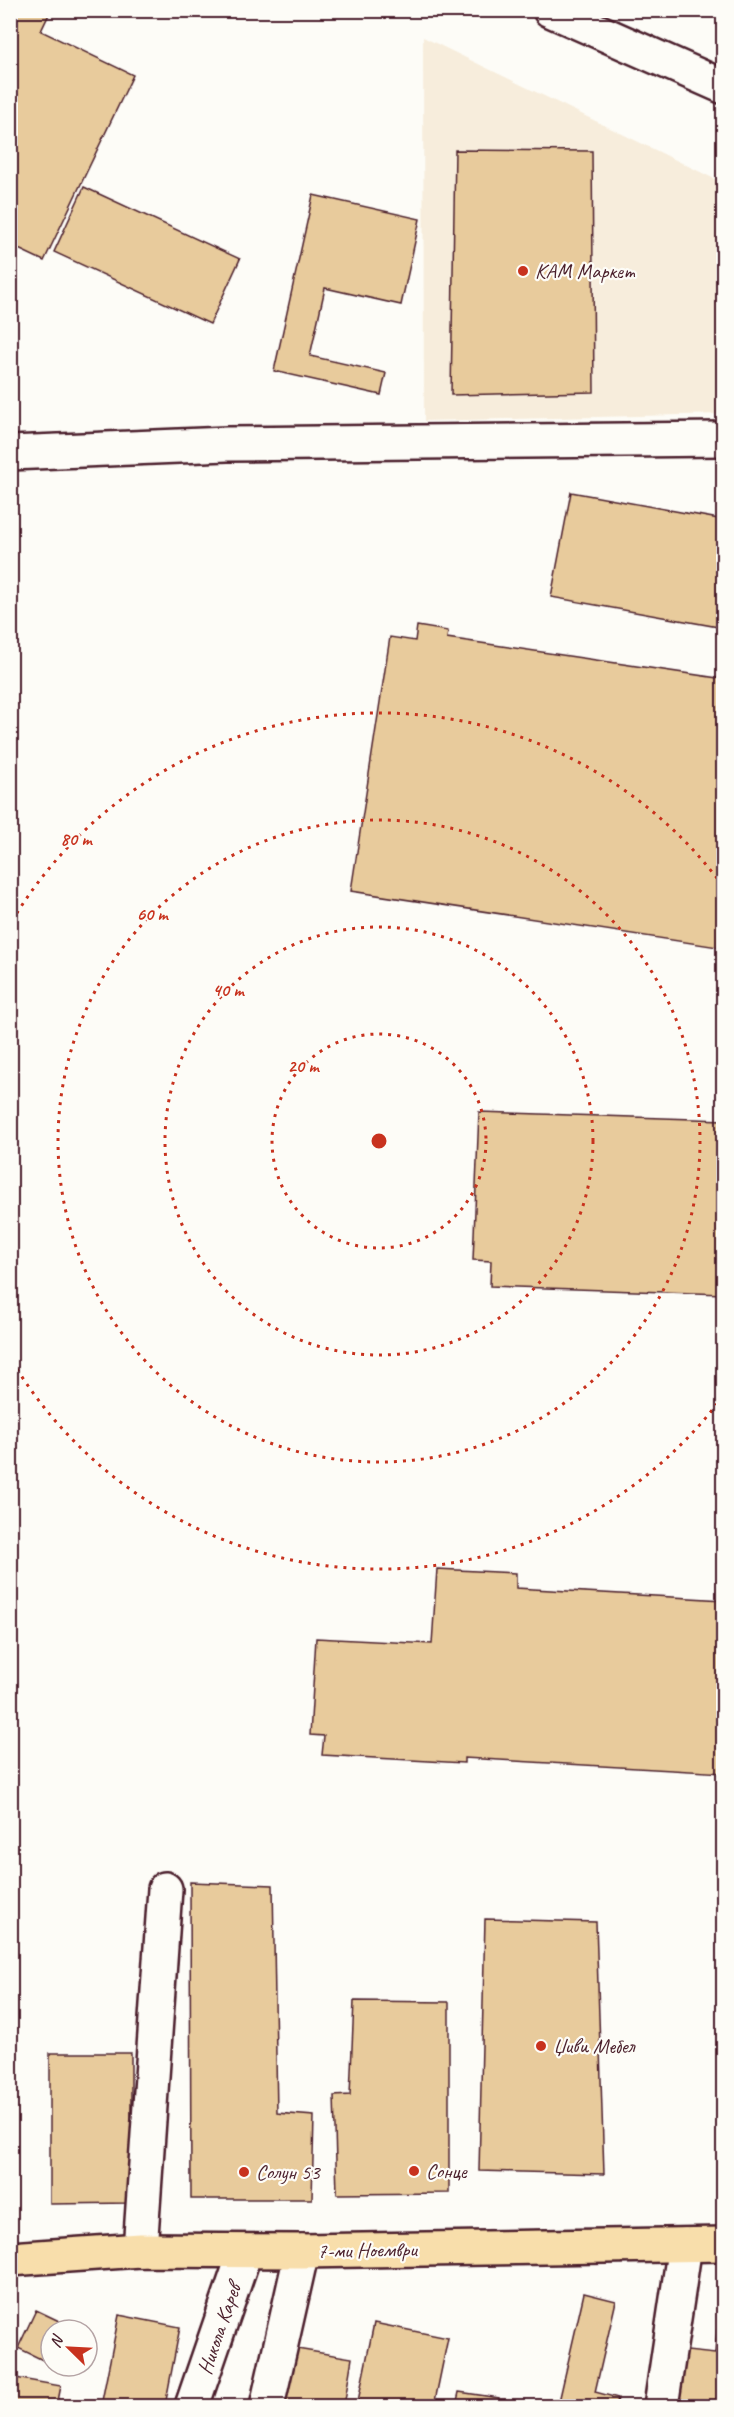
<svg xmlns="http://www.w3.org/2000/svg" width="734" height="2417" viewBox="0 0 734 2417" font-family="Caveat,sans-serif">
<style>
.built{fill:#f7eddc}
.building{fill:#e8cb9c;stroke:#4a1f2b;stroke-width:1.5}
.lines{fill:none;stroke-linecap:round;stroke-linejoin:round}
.minor-casing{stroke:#4a1f2b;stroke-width:38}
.major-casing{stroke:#4a1f2b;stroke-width:38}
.minor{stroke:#fdfcf7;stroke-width:33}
.major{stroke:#f8deab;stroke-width:33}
.ring{fill:none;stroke:#c8321e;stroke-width:3;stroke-dasharray:3 6}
.poi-dot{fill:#c8321e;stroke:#fdfcf7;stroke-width:2}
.labels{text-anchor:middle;stroke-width:4.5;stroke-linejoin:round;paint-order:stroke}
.poi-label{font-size:21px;fill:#4a1f2b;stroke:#fdfcf7;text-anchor:start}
.street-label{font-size:21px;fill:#4a1f2b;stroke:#fdfcf7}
.centre{fill:#c8321e;stroke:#fdfcf7;stroke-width:3}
.ring-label{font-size:18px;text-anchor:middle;font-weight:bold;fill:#c8321e;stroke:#fdfcf7;stroke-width:4.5;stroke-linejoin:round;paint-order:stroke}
</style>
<rect width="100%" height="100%" fill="#fdfcf7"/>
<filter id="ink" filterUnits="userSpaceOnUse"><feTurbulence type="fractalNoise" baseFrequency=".0167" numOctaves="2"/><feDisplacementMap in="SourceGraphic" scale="12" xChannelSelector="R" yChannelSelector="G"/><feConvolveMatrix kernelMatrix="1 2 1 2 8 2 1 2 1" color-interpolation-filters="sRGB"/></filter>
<g filter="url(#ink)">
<!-- built -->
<path class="built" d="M 423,37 L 723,183 L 723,414 L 424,421 Z"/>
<!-- building -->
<g class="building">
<path d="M 10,10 L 51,10 L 41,31 L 133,75 L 44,261 L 10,245 Z"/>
<path d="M 455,150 L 592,151 L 594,392 L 451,395 Z"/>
<path d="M 84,187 L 240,259 L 210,324 L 54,252 Z"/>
<path d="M 313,195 L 420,219 L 401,305 L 325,288 L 310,356 L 386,373 L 381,395 L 274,371 Z"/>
<path d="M 571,492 L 724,520 L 724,628 L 551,597 Z"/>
<path d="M 417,626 L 448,631 L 447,638 L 724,679 L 724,948 L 351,891 L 390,637 L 415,641 Z"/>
<path d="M 479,1112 L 724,1120 L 724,1294 L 490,1286 L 491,1261 L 473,1260 Z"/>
<path d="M 437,1569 L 516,1573 L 516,1588 L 724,1600 L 724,1773 L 464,1758 L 464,1763 L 322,1755 L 324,1736 L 310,1735 L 316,1638 L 432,1644 Z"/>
<path d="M 190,1882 L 273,1885 L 277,2113 L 314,2116 L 312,2199 L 191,2199 Z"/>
<path d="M 485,1919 L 596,1922 L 604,2174 L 479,2171 Z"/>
<path d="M 354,2001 L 449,2002 L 449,2193 L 337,2194 L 334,2096 L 350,2095 Z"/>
<path d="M 50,2053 L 131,2053 L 131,2203 L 50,2204 Z"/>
<path d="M 584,2293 L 616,2301 L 595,2392 L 618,2398 L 616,2406 L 558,2406 Z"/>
<path d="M 36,2310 L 78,2330 L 51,2330 L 51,2364 L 18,2348 Z"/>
<path d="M 119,2315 L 180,2327 L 165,2406 L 101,2406 Z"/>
<path d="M 374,2323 L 448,2338 L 434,2406 L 357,2406 Z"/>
<path d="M 717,2330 L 724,2330 L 724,2406 L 673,2406 L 678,2350 L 715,2354 Z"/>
<path d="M 291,2348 L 352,2358 L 344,2406 L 281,2406 Z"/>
<path d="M 10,2377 L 61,2386 L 57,2406 L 10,2406 Z"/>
<path d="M 459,2392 L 499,2398 L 498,2406 L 456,2406 Z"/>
</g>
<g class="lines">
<!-- minor casing -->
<g class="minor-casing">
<g id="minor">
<path d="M 550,10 L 724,87"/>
<path d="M 10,453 L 227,444 L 724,439"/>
<path d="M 140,2250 L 165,1889"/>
<path d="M 192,2406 L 245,2252"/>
<path d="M 267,2406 L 302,2251"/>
<path d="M 661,2406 L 685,2245"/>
</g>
</g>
<!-- major casing -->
<g class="major-casing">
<path id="major" d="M 10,2259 L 140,2250 L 302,2251 L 724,2244"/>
</g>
<!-- minor -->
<use href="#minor" class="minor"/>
<!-- major -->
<use href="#major" class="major"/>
</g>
</g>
<!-- distance rings -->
<g class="ring">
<circle cx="379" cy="1141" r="107"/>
<circle cx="379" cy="1141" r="214"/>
<circle cx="379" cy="1141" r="321"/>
<path d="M723 1396A428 428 0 0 1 12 1361M12 921A428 428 0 0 1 723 886"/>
</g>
<!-- markers -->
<g class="poi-dot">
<circle cx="523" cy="271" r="6"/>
<circle cx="541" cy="2046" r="6"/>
<circle cx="414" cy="2171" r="6"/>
<circle cx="244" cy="2172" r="6"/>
</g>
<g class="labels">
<!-- poi labels -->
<g class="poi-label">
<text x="535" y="278">КАМ Маркет</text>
<text x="553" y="2053">Џиви Мебел</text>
<text x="426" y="2178">Сонце</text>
<text x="256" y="2179">Солун 53</text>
</g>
<!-- street labels -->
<g class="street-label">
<text transform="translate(367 2250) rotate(-1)" y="7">7-ми Ноември</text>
<text transform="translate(219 2329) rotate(-71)" y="7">Никола Карев</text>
</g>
</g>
<circle cx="379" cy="1141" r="9" class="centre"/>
<g class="ring-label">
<text x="76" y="845">80 m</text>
<text x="152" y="920">60 m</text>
<text x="228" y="996">40 m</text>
<text x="303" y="1072">20 m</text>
</g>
<!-- margin -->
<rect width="734" height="2417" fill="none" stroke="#fdfcf7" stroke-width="36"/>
<rect x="18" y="18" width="698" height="2381" fill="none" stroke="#4a1f2b" stroke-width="2" filter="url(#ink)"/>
<!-- north arrow -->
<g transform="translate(69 2348) rotate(294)"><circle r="28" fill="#fdfcf7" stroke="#b5a4a5" stroke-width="1.5"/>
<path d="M0-4.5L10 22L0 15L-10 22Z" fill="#c8321e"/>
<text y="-9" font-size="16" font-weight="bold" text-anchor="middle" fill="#4a1f2b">N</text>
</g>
</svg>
